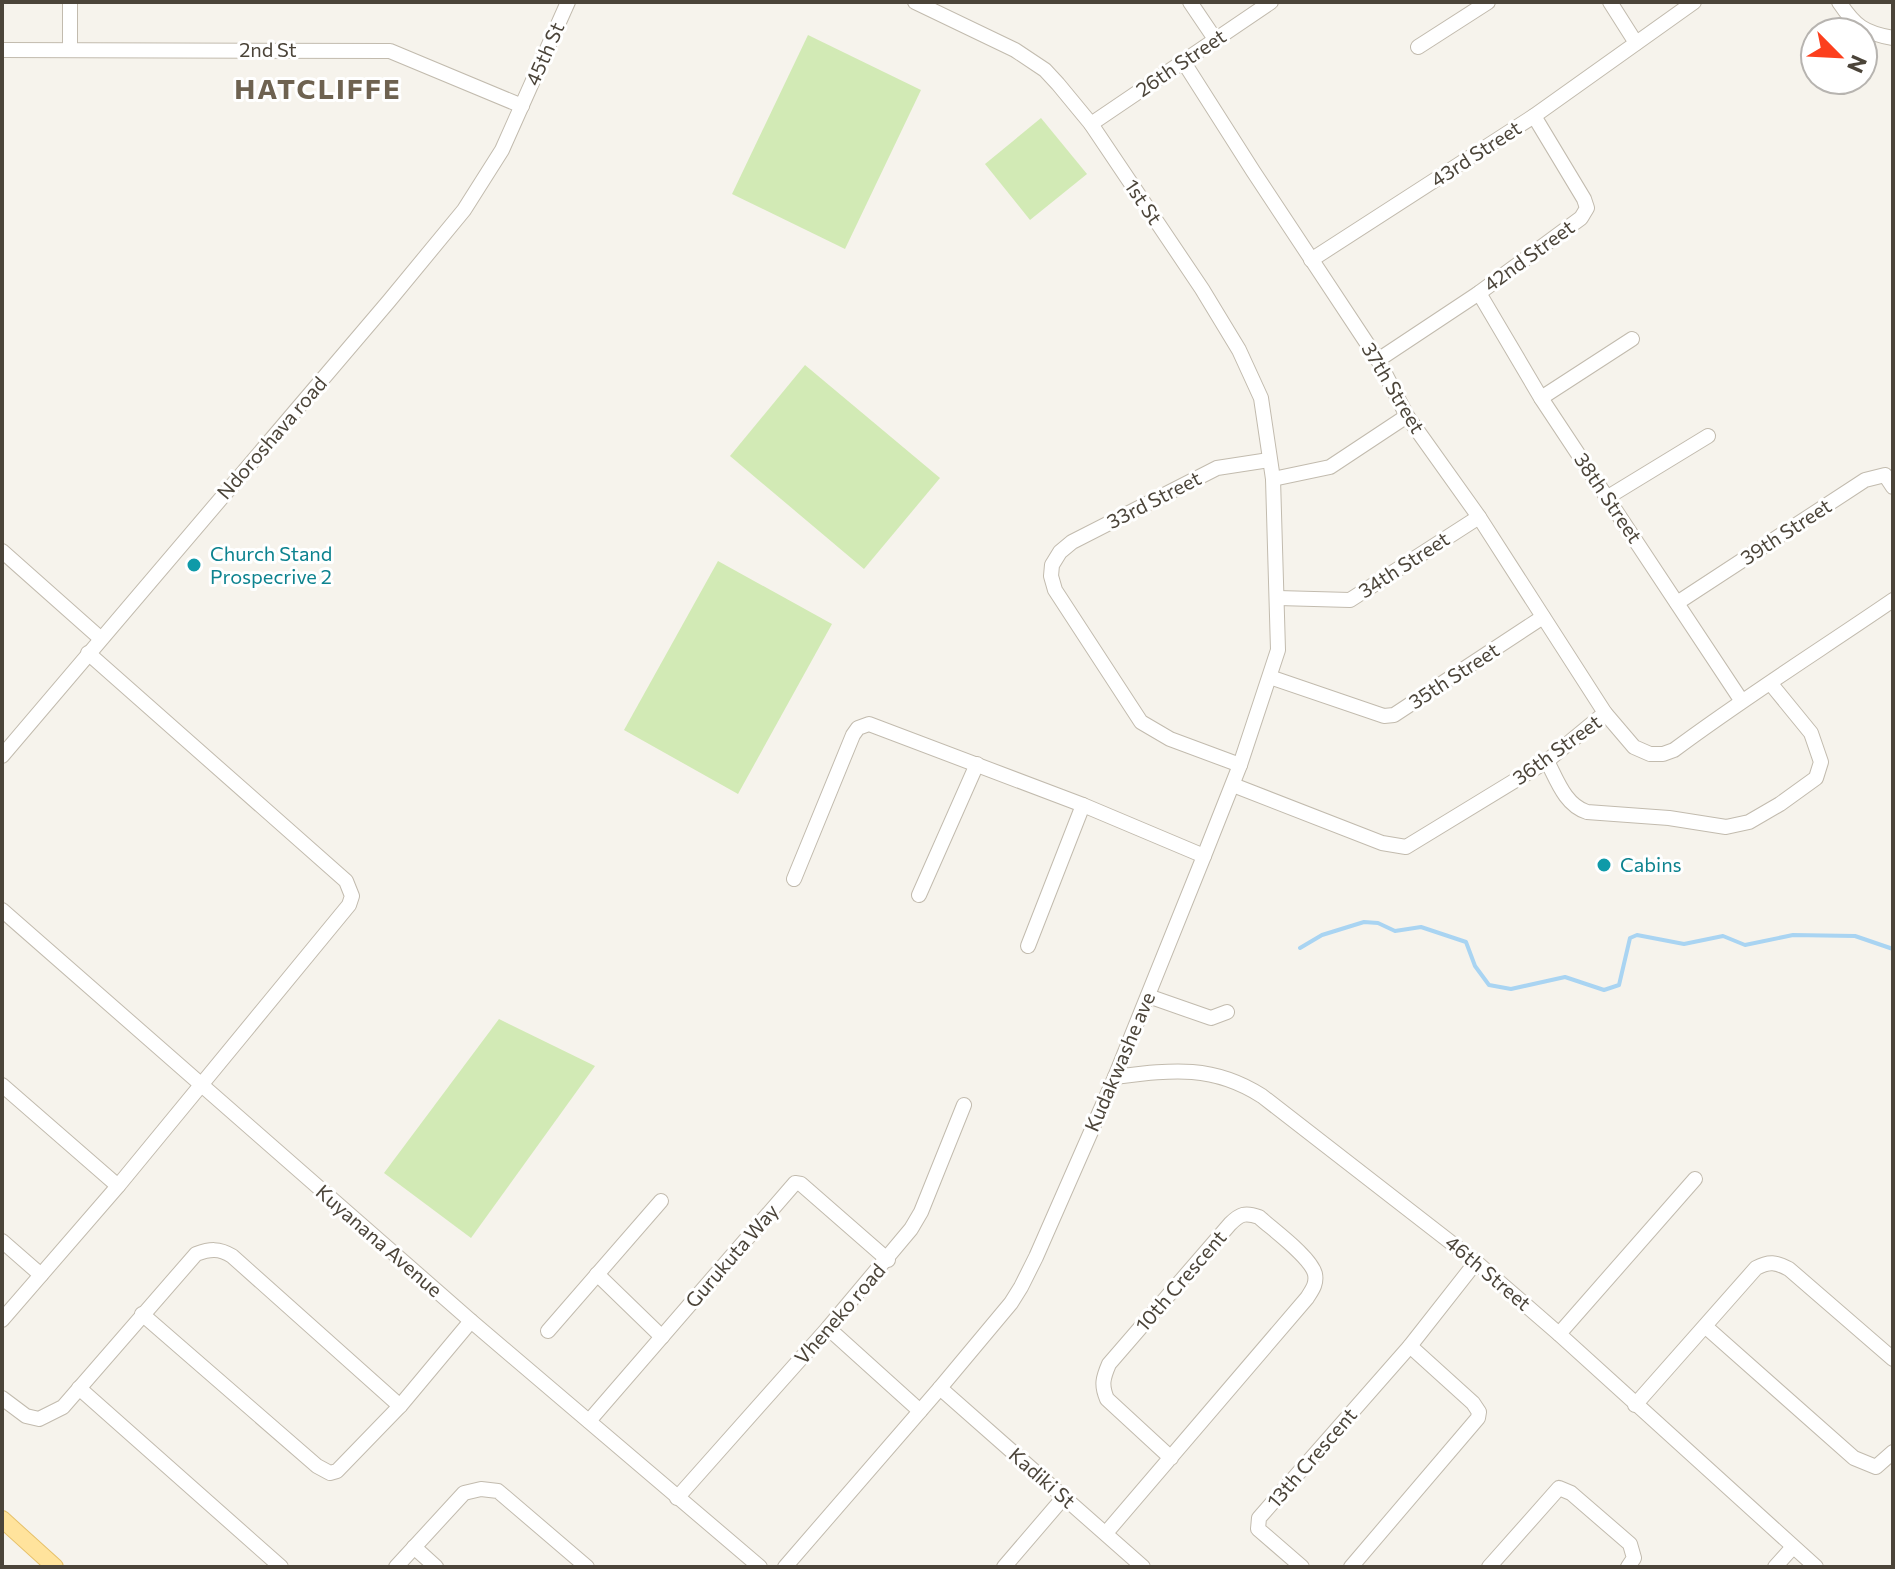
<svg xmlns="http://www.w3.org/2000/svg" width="1895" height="1569" viewBox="0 0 1895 1569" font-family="Commissioner,sans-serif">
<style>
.green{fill:#d2eab5}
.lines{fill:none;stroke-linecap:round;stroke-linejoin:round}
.stream{stroke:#a9d4f2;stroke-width:4}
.minor-casing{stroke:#c2bbae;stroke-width:16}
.major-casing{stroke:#e6c16a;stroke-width:18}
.minor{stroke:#fff;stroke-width:14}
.major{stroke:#ffe39c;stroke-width:16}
.culture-dot{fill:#0f9aa8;stroke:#fff;stroke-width:3}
.labels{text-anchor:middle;stroke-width:6;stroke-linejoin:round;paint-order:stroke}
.street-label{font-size:20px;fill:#4b4439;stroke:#fff}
.culture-label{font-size:20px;fill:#0d838f;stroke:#fff;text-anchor:start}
.district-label{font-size:28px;font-weight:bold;letter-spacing:2px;fill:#6e6250;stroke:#fff}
</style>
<rect width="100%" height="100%" fill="#f6f3ec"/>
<!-- green -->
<g class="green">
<path d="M 808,35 L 921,90 L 845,249 L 732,194 Z"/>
<path d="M 1041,118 L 1087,174 L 1030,220 L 985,164 Z"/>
<path d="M 805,365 L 940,478 L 864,569 L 730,456 Z"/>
<path d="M 718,561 L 832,624 L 738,794 L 624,730 Z"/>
<path d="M 499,1019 L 595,1066 L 471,1238 L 384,1173 Z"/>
</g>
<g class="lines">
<!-- stream -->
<path class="stream" d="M 1300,948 L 1322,935 L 1364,922 L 1378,923 L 1395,931 L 1421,927 L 1466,942 L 1475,966 L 1489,985 L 1511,989 L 1565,977 L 1604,990 L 1619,985 L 1630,938 L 1637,935 L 1684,944 L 1723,936 L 1745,945 L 1793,935 L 1855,936 L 1893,949"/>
<!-- minor casing -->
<g class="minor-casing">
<g id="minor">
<path d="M 70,2 L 70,50"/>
<path d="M 1190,2 L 1215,39"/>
<path d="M 1610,2 L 1636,43"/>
<path d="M 1839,2 C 1855,26 1864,33 1893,38"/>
<path d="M 1418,47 L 1488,2"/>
<path d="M 2,50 L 390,51 L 522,106"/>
<path d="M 1183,61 L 1253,171 L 1378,360 L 1407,416 L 1479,517 L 1605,713 L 1634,747 L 1650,754 L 1663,754 L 1674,750 C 1745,697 1820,650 1893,600"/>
<path d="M 1091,124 L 1271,2"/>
<path d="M 1311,260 L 1534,116 L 1694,2"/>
<path d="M 1479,293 L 1541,398 L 1741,700"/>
<path d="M 1378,360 L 1479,293 L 1581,218 L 1587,208 L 1584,199 L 1534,116"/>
<path d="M 1541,398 L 1632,339"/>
<path d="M 1273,479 L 1330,467 L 1407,416"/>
<path d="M 1608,497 L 1708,436"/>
<path d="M 2,551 L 100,638"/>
<path d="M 1278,598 L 1350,600 L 1479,517"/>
<path d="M 1677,603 L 1865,480 L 1885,475 L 1893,487"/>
<path d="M 1270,677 L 1384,716 L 1394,715 L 1543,617"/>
<path d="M 2,756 L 389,301 L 464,210 L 502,150 L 568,2"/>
<path d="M 1547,761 C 1557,780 1565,805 1587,812 L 1669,818 L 1726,827 L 1749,822 L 1780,804 L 1816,778 L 1821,762 L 1811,733 L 1771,684"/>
<path d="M 1240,765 L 1170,739 L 1141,722 L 1055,590 L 1051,576 L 1052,565 L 1060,552 L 1072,542 L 1217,468 L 1269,460"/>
<path d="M 1233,785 L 1382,843 L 1406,847 L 1547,761 L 1605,713"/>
<path d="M 794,879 L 853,735 L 858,728 L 869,724 L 1083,805 L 1204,856"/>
<path d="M 919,895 L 977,764"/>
<path d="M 2,910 L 471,1321 L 760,1567"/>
<path d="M 1028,946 L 1083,805"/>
<path d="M 1148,996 L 1211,1018 L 1227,1012"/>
<path d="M 1115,1077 C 1171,1070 1212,1064 1262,1096 L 1476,1262 L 1559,1334 L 1816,1567"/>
<path d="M 2,1085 L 118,1186"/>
<path d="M 2,1241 L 41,1275"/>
<path d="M 597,1274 L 662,1337"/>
<path d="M 142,1314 L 317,1466 L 330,1473 L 337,1471 L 400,1406 L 471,1321"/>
<path d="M 2,1320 L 118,1186 L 349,905 L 352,896 L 346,881 L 88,653"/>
<path d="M 1706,1327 L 1854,1458 L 1876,1467 L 1893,1452"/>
<path d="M 828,1328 L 920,1411"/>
<path d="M 548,1331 L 661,1201"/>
<path d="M 1559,1334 L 1695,1179"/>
<path d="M 79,1388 L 281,1567"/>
<path d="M 940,1388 L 1143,1567"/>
<path d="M 2,1398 L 26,1416 L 39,1419 L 63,1407 L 196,1254 C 210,1249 219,1248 232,1256 L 400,1406"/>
<path d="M 1635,1405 L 1756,1268 C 1769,1261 1776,1262 1789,1269 L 1893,1359"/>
<path d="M 589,1421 L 795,1183 L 801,1184 L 888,1260"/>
<path d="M 677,1498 L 828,1328 L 911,1229 L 921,1212 L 964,1105"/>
<path d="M 1106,1533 L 1307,1298 C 1312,1290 1317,1284 1315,1274 C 1311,1257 1272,1229 1259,1217 C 1245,1212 1240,1214 1230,1224 L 1109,1364 C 1103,1378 1101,1385 1107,1399 L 1171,1458"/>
<path d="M 414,1547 L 436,1567"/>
<path d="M 396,1567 L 464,1493 L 481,1489 L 498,1491 L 587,1567"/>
<path d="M 785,1567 L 940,1388 L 1011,1303 L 1021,1287 L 1036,1257 L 1115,1077 L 1204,856 L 1240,765 L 1278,650 L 1273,479 L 1261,398 L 1239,350 L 1202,289 L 1091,124 L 1058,84 L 1045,70 L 1015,50 L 915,2"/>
<path d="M 1004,1567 L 1064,1497"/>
<path d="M 1302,1567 L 1258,1529 L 1259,1518 L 1410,1346 L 1476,1262"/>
<path d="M 1351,1567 L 1478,1418 L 1479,1412 L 1473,1403 L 1410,1346"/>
<path d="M 1489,1567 L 1559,1488 L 1571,1493 L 1630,1544 L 1634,1558 L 1628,1567"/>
<path d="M 1775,1567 L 1792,1548"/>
</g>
</g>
<!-- major casing -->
<g class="major-casing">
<path id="major" d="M 2,1519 L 55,1567"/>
</g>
<!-- minor -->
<use href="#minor" class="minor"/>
<!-- major -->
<use href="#major" class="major"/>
</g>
<!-- markers -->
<g class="culture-dot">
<circle cx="194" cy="565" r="8"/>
<circle cx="1604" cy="865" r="8"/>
</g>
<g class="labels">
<!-- street labels -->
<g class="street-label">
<text x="268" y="57">2nd St</text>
<text transform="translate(545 54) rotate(-66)" y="7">45th St</text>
<text transform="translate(1181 63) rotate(-34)" y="7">26th Street</text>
<text transform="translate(1476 154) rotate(-33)" y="7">43rd Street</text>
<text transform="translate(1143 202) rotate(56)" y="7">1st St</text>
<text transform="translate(1529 256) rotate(-36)" y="7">42nd Street</text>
<text transform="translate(1393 388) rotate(59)" y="7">37th Street</text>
<text transform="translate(272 438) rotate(-49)" y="7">Ndoroshava road</text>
<text transform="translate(1608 498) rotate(56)" y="7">38th Street</text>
<text transform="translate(1154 500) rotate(-27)" y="7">33rd Street</text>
<text transform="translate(1786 532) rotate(-33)" y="7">39th Street</text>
<text transform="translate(1404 565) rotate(-33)" y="7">34th Street</text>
<text transform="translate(1454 676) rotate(-33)" y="7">35th Street</text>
<text transform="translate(1557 750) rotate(-36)" y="7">36th Street</text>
<text transform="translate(1120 1062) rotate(-67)" y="7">Kudakwashe ave</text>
<text transform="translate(379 1241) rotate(41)" y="7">Kuyanana Avenue</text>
<text transform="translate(732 1256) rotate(-49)" y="7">Gurukuta Way</text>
<text transform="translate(1488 1273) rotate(40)" y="7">46th Street</text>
<text transform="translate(1181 1281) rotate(-49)" y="7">10th Crescent</text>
<text transform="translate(840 1314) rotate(-49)" y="7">Vheneko road</text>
<text transform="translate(1312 1458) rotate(-49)" y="7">13th Crescent</text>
<text transform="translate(1042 1478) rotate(41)" y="7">Kadiki St</text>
</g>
<!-- culture labels -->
<g class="culture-label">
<text x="210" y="561">Church Stand<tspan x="210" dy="23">Prospecrive 2</tspan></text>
<text x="1620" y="872">Cabins</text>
</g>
<!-- district labels -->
<g class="district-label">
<text x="318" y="99">HATCLIFFE</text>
</g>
</g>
<!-- border -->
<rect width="1895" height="1569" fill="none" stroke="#4b4439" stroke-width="8"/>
<!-- north arrow -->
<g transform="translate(1839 56) rotate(114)"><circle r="38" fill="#ffffff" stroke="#b7b4b0" stroke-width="2"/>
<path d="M0-6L14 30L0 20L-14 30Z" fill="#fc3f1d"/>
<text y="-12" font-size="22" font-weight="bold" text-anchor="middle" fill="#4b4439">N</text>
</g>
</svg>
